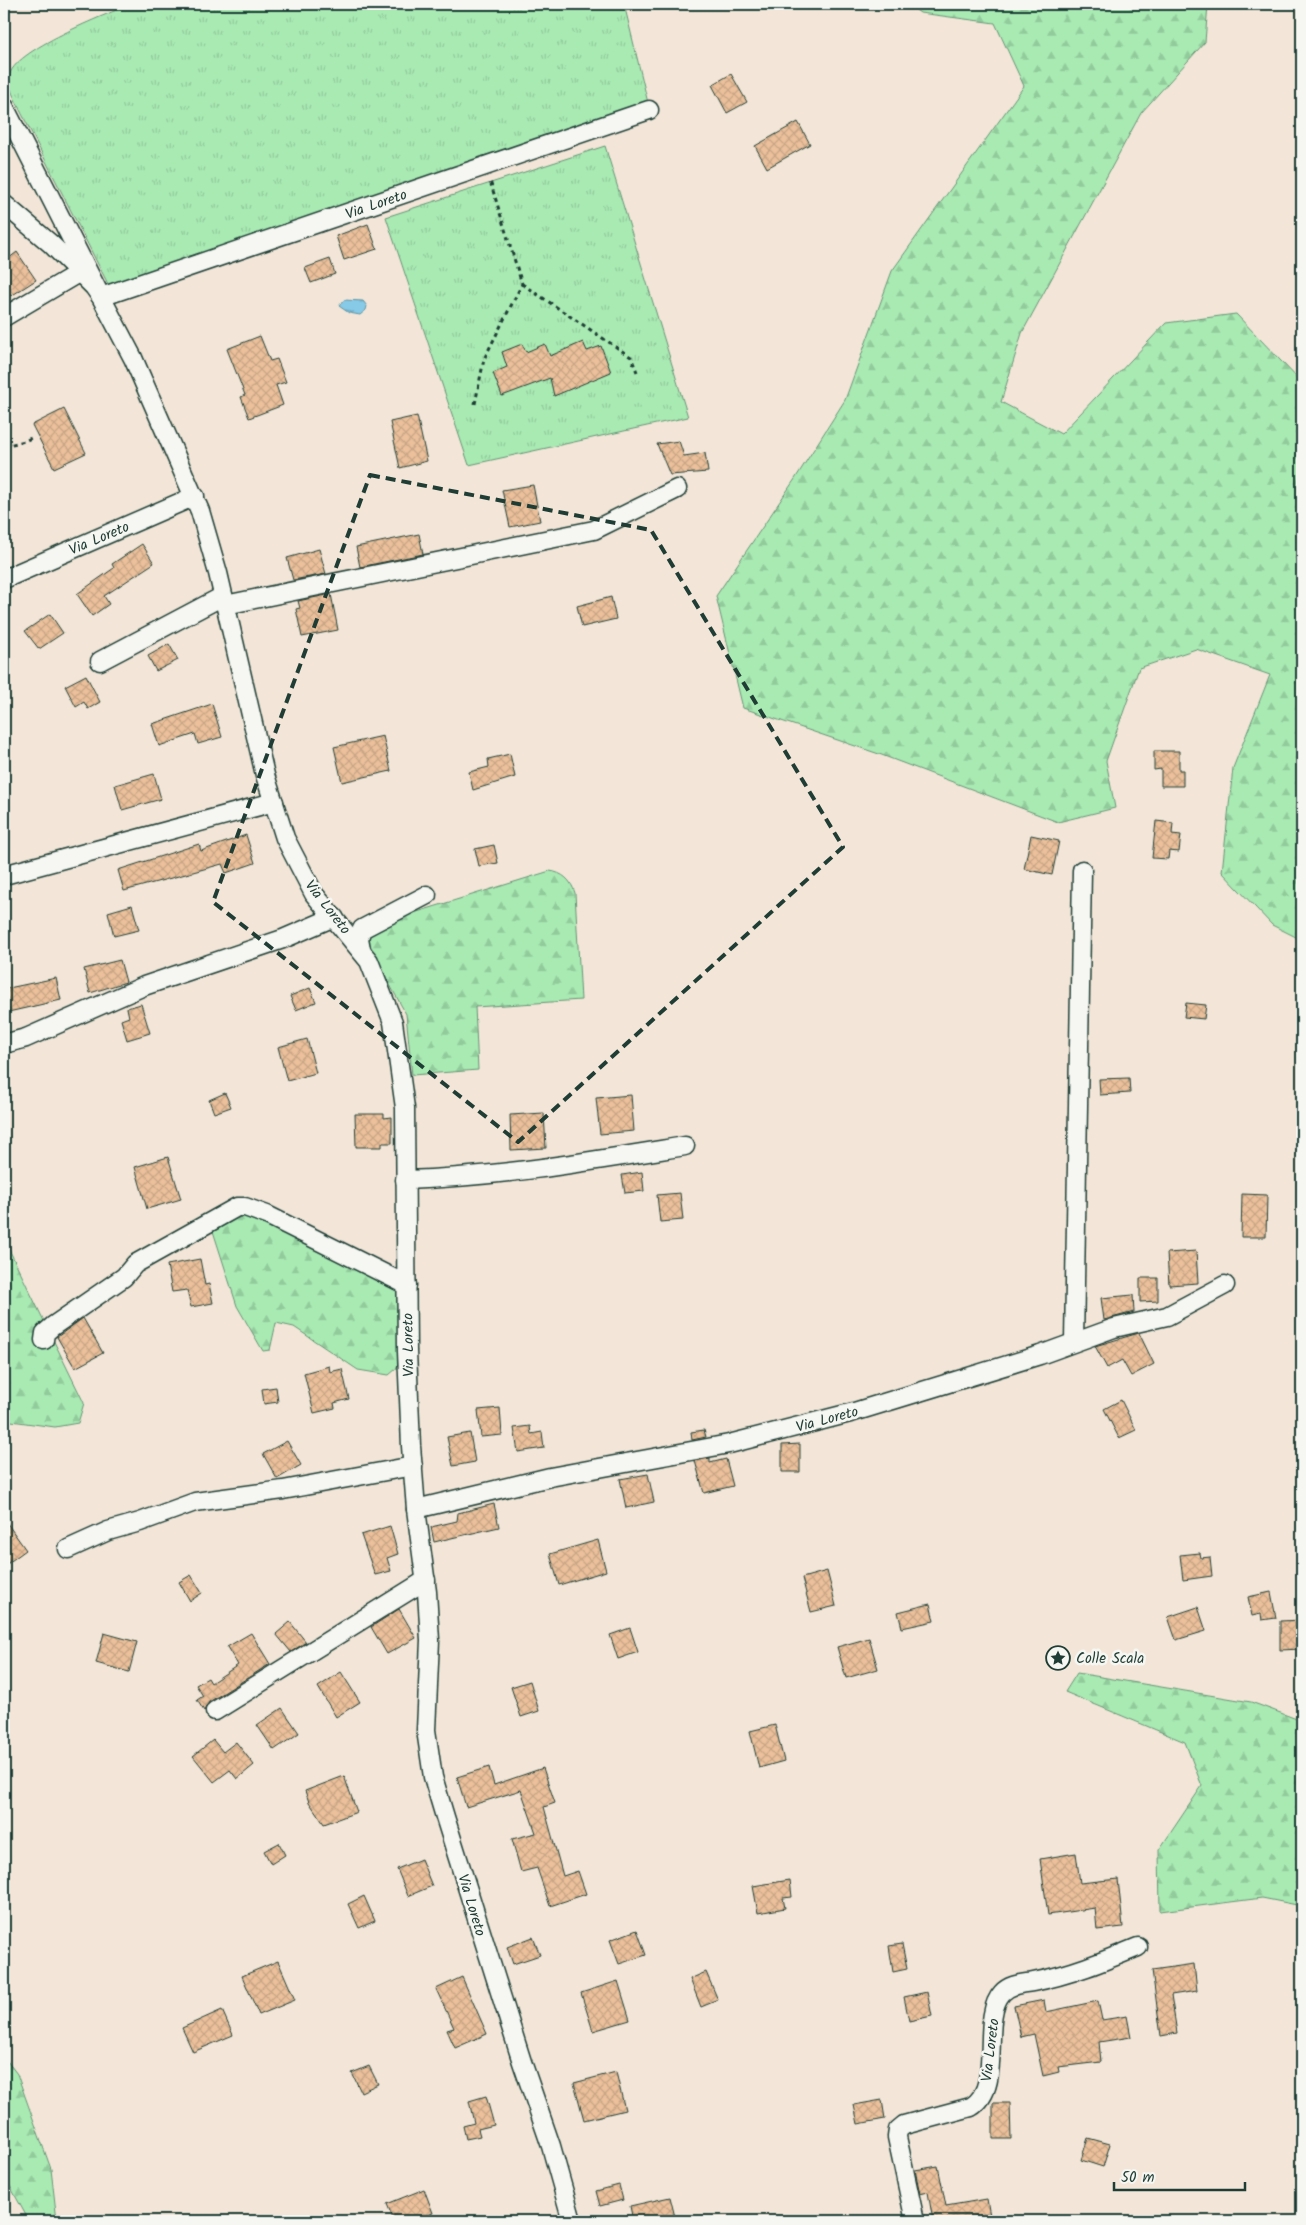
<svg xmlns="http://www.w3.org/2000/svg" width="1306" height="2225" viewBox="0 0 1306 2225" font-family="Kalam,sans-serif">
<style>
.grass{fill:url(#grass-tufts);stroke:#649474}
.forest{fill:url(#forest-firs);stroke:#649474}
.water{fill:url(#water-ripples);stroke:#5d92a0}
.building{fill:url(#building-cross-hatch);stroke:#1f3d34}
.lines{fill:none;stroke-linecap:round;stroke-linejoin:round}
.minor-casing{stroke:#1f3d34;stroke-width:21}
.path{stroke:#1f3d34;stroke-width:3;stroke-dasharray:4 4;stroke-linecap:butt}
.minor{stroke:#f6f6f2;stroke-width:18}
.marked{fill:none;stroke:#1f3d34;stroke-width:4;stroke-dasharray:10 6;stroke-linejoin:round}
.labels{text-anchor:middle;stroke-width:5;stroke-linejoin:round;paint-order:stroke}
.street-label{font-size:15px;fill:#1f3d34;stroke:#f6f6f2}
.poi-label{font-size:15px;fill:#1f3d34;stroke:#f6f6f2;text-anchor:start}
</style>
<defs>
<pattern id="grass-tufts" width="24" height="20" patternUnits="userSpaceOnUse" patternTransform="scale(1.25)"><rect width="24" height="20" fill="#a9eab3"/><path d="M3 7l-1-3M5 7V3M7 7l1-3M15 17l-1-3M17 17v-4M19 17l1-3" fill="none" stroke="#91ca9b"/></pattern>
<pattern id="forest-firs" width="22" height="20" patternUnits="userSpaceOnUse" patternTransform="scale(1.25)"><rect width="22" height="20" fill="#a9eab3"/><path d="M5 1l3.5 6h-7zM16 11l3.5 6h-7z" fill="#91ca9b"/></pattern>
<pattern id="water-ripples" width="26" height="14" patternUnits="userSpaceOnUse" patternTransform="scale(1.25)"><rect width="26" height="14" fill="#86cae8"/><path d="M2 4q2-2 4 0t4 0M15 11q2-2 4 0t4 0" fill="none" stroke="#6da5bd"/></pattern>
<pattern id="building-cross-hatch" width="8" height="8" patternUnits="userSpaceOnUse" patternTransform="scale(1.25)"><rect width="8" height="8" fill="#ebc09b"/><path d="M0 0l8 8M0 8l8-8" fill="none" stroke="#c9a686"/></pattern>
</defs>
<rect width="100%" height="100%" fill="#f3e6d8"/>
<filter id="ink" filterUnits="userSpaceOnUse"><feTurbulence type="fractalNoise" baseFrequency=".02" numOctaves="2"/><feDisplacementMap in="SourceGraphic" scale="10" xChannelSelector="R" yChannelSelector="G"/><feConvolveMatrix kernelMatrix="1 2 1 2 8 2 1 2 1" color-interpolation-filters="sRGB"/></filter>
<g filter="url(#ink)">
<!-- grass -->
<g class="grass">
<path d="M 131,4 L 624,4 L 648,103 L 114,285 L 108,284 L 106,280 L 20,110 C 16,100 8,88 9,77 C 12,50 108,14 131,4 Z"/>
<path d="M 605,146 L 688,417 L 469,465 L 386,217 Z"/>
</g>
<!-- forest -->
<g class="forest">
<path d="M 908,4 L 1208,4 L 1205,42 L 1141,113 L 1022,333 L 1001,402 L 1061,434 L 1166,323 L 1236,314 L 1302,383 L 1302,940 L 1272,925 L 1222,872 L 1233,768 L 1270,675 L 1196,649 L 1139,668 L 1106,761 L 1115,808 L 1058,822 L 879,754 L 743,708 L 716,596 L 795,479 L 845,400 L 892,271 L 1024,86 L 995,23 L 920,13 Z"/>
<path d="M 550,871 C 563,873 571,880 575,893 L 581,1000 L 475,1007 L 478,1070 L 412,1075 L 406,1014 L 368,945 L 370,934 L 391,920 Z"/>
<path d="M 243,1211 L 398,1286 L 401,1357 L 396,1369 L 389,1375 L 358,1370 L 294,1327 L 276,1323 L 270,1350 L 263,1351 L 237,1306 L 213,1231 L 219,1223 Z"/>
<path d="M 4,1239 L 84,1403 L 78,1423 L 55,1427 L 4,1420 Z"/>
<path d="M 1077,1673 L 1251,1702 L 1302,1721 L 1302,1906 L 1262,1898 L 1160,1911 L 1159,1850 L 1202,1786 L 1185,1742 L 1065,1692 Z"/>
<path d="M 4,2057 L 17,2074 L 51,2169 L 57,2221 L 29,2221 L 4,2175 Z"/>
</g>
<!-- water -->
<path class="water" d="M 344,300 L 363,301 L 367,306 L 366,310 L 360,315 L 349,313 L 339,306 Z"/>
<!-- building -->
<g class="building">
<path d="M 731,74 L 747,102 L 727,113 L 712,85 Z"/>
<path d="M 798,122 L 810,144 L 767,168 L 755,146 Z"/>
<path d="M 368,224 L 377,249 L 344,260 L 336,236 Z"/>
<path d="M 17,252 L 36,280 L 11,296 L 4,286 L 4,262 Z"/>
<path d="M 330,259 L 335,274 L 311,283 L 305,268 Z"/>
<path d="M 260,336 L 270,361 L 277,359 L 286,382 L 276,385 L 283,405 L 249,418 L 241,397 L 245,395 L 227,349 Z"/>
<path d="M 583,342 L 587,351 L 601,346 L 611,372 L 554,396 L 550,378 L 502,396 L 493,373 L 507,367 L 502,352 L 522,344 L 526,352 L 545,344 L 550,356 Z"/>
<path d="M 64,409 L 86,453 L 54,468 L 32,425 Z"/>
<path d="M 417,416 L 427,461 L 400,468 L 390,422 Z"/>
<path d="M 679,441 L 684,456 L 705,453 L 708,472 L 670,475 L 657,444 Z"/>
<path d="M 533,485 L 540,521 L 510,527 L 502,490 Z"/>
<path d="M 419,534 L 423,554 L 360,567 L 356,547 Z"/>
<path d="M 142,544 L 154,563 L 104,596 L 109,604 L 92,616 L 77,594 L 114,568 L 112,564 Z"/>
<path d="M 319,549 L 326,574 L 293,580 L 287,558 Z"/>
<path d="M 331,594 L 338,630 L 302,637 L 296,609 L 300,608 L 298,601 Z"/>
<path d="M 611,597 L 616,619 L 582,627 L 577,606 Z"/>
<path d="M 50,614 L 63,633 L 39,649 L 25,631 Z"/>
<path d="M 169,644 L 178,660 L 156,671 L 148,656 Z"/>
<path d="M 86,675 L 100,702 L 88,709 L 84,702 L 76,707 L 65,686 Z"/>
<path d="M 212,704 L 222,737 L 198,744 L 195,734 L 159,746 L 152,724 Z"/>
<path d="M 383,736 L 391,771 L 342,782 L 334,747 Z"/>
<path d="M 1154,751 L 1179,751 L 1179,770 L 1183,770 L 1183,786 L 1161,786 L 1161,769 L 1154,770 Z"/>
<path d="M 510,754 L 515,777 L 473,790 L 469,772 L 489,767 L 488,759 Z"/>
<path d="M 154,774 L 161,799 L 122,810 L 115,785 Z"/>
<path d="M 1156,821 L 1173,823 L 1172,834 L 1181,835 L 1179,852 L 1169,851 L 1168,859 L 1152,858 Z"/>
<path d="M 246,835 L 255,863 L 226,873 L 222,864 L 124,891 L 118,870 L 199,844 L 201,851 Z"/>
<path d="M 1031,835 L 1059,841 L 1052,875 L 1024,869 Z"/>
<path d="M 494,845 L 498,863 L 479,866 L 475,849 Z"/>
<path d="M 132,905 L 139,930 L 114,936 L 108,912 Z"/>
<path d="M 120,960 L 126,982 L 90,993 L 84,969 Z"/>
<path d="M 56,978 L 61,1000 L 4,1013 L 4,989 Z"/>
<path d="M 310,988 L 316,1002 L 296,1010 L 290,996 Z"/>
<path d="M 1186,1003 L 1206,1005 L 1204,1019 L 1184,1017 Z"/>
<path d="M 141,1004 L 150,1033 L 127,1040 L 121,1020 L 129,1017 L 127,1008 Z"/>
<path d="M 307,1039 L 316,1073 L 287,1081 L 278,1047 Z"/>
<path d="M 1129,1078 L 1130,1093 L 1100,1095 L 1099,1079 Z"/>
<path d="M 225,1093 L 231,1107 L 214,1113 L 209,1100 Z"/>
<path d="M 631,1095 L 634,1131 L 600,1134 L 596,1098 Z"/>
<path d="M 544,1113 L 546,1148 L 511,1150 L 510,1115 Z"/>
<path d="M 355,1114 L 384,1114 L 384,1118 L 392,1117 L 392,1143 L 382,1143 L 382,1147 L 356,1147 Z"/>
<path d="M 168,1157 L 181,1199 L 147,1209 L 135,1167 Z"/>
<path d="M 642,1172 L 644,1191 L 625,1193 L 622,1175 Z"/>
<path d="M 680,1193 L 683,1220 L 660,1222 L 657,1195 Z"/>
<path d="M 1242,1194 L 1267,1195 L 1266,1237 L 1241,1237 Z"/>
<path d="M 1196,1251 L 1198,1283 L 1169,1285 L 1167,1253 Z"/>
<path d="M 200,1259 L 205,1285 L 209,1284 L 213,1303 L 191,1307 L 187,1290 L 172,1292 L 167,1265 Z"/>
<path d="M 1140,1278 L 1158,1278 L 1158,1301 L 1140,1302 Z"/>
<path d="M 1133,1295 L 1134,1312 L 1104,1320 L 1101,1298 Z"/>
<path d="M 83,1318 L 103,1353 L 75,1368 L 57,1337 Z"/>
<path d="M 1139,1333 L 1154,1364 L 1131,1376 L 1122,1360 L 1107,1368 L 1095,1346 Z"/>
<path d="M 329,1366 L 330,1372 L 342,1369 L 349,1399 L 334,1403 L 335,1408 L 314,1413 L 304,1373 Z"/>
<path d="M 276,1387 L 278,1402 L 264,1404 L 262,1389 Z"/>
<path d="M 1121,1400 L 1136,1430 L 1119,1438 L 1104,1409 Z"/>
<path d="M 500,1408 L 502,1435 L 481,1437 L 478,1410 Z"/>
<path d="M 530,1426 L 531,1434 L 542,1432 L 544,1448 L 518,1452 L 514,1428 Z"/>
<path d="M 704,1430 L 706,1437 L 692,1440 L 691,1432 Z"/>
<path d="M 470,1433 L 475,1462 L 453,1466 L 447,1437 Z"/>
<path d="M 287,1441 L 301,1465 L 277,1479 L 263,1454 Z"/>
<path d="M 800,1444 L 800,1472 L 782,1472 L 782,1445 Z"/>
<path d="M 710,1458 L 710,1463 L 726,1459 L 733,1486 L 704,1493 L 695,1461 Z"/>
<path d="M 648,1474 L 654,1502 L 626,1508 L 620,1479 Z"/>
<path d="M 494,1504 L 499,1527 L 434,1542 L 431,1527 L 457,1521 L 458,1513 Z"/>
<path d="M 4,1519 L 26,1550 L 4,1566 Z"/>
<path d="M 390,1526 L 398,1554 L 387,1558 L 391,1571 L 375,1575 L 361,1535 Z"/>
<path d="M 598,1540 L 606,1571 L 559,1585 L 550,1554 Z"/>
<path d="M 1200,1553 L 1201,1558 L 1210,1557 L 1212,1576 L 1183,1580 L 1180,1555 Z"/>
<path d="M 827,1571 L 836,1606 L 811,1612 L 802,1578 Z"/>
<path d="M 191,1575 L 202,1593 L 190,1601 L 179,1582 Z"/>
<path d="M 1271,1592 L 1276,1618 L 1262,1620 L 1261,1614 L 1252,1616 L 1248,1597 Z"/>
<path d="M 930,1604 L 934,1621 L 902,1628 L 898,1612 Z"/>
<path d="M 1198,1607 L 1206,1631 L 1176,1640 L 1168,1617 Z"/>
<path d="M 399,1609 L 416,1638 L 387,1654 L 371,1627 Z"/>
<path d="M 1302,1620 L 1302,1649 L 1280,1650 L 1280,1621 Z"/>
<path d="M 290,1622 L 306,1642 L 291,1652 L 276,1634 Z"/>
<path d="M 630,1628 L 638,1652 L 618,1659 L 610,1635 Z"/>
<path d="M 104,1633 L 137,1642 L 129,1672 L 96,1663 Z"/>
<path d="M 251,1633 L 270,1664 L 209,1702 L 204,1711 L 197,1700 L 203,1696 L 196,1685 L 208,1678 L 211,1683 L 238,1665 L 227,1647 Z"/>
<path d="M 869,1638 L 878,1669 L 846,1678 L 837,1647 Z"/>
<path d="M 341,1672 L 360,1702 L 336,1717 L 318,1687 Z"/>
<path d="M 530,1681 L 539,1711 L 521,1717 L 511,1687 Z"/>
<path d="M 282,1708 L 299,1733 L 274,1750 L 257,1725 Z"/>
<path d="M 775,1725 L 784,1761 L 759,1768 L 750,1731 Z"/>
<path d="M 213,1740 L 223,1752 L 236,1742 L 254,1765 L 237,1779 L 230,1770 L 214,1782 L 193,1756 Z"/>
<path d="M 489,1767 L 494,1785 L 543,1768 L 555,1803 L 544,1807 L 563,1876 L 578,1871 L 586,1894 L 550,1906 L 537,1868 L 521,1872 L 512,1839 L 536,1833 L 521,1790 L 466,1807 L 457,1777 Z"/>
<path d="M 344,1776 L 357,1812 L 324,1824 L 309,1802 L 305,1791 Z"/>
<path d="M 279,1843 L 285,1855 L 271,1864 L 264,1851 Z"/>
<path d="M 1076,1853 L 1080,1883 L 1118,1879 L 1123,1927 L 1097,1930 L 1095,1908 L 1048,1915 L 1040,1859 Z"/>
<path d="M 421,1859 L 432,1886 L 408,1896 L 397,1869 Z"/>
<path d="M 790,1880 L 792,1897 L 783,1898 L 785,1908 L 758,1913 L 753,1886 Z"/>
<path d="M 364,1896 L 375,1921 L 359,1928 L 348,1904 Z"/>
<path d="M 637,1930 L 646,1955 L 619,1964 L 610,1940 Z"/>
<path d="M 533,1937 L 540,1955 L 513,1964 L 507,1947 Z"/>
<path d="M 902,1944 L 907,1969 L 893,1972 L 889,1946 Z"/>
<path d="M 278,1961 L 295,2000 L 259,2015 L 242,1976 Z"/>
<path d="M 1194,1964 L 1197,1991 L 1171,1995 L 1177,2033 L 1161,2036 L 1152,1970 Z"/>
<path d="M 706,1972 L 718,2000 L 701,2007 L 690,1979 Z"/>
<path d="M 462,1977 L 487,2034 L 455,2048 L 447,2030 L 454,2028 L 436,1989 Z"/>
<path d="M 618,1981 L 630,2020 L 593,2031 L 581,1993 Z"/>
<path d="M 927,1992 L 932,2016 L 909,2021 L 904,1997 Z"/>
<path d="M 1044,2000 L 1046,2012 L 1098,2001 L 1102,2020 L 1127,2016 L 1131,2037 L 1099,2042 L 1101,2062 L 1058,2067 L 1059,2072 L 1043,2076 L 1034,2034 L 1021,2037 L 1014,2006 Z"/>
<path d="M 222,2010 L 233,2035 L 193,2052 L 182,2028 Z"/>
<path d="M 369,2066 L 378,2084 L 361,2092 L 352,2073 Z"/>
<path d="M 616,2072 L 625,2110 L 584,2120 L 574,2083 Z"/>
<path d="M 486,2096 L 494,2125 L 478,2129 L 480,2136 L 466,2139 L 463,2126 L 474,2123 L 469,2101 Z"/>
<path d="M 882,2100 L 885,2119 L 858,2124 L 854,2105 Z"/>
<path d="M 993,2103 L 1010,2103 L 1011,2139 L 993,2139 Z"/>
<path d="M 1088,2138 L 1110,2144 L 1103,2167 L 1081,2160 Z"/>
<path d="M 938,2166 L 946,2206 L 987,2199 L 990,2216 L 983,2217 L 984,2221 L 933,2221 L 928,2192 L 920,2194 L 915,2170 Z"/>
<path d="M 619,2185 L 623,2200 L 600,2206 L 596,2191 Z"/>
<path d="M 424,2189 L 433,2213 L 412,2221 L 394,2221 L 387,2204 Z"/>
<path d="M 670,2197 L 676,2221 L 633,2221 L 630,2206 Z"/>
</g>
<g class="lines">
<!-- minor casing -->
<g class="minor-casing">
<g id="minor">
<path d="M 4,106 L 101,297 L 649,110"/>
<path d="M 4,204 L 51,244 L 94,287 L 101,297 L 133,358 L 200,511 L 218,573 L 265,775 L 285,838 L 314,894 L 369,961 L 393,1022 L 405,1108 L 407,1351 L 411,1446 L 416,1509 L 427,1592 L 430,1640 L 426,1730 L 433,1777 L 445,1817 L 522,2062 L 551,2146 L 572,2221"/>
<path d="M 4,317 L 80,272"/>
<path d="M 4,579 L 195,496"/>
<path d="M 225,605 L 594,530 L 677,489"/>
<path d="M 100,661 L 223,596"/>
<path d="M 4,875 L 274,802"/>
<path d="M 361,949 L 359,938 L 362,929 L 427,895"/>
<path d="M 4,1044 L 26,1038 L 144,986 L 283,939 L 334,917"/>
<path d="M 405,1180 C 500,1177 592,1161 685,1146"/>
<path d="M 44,1340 L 45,1333 L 53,1326 L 124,1277 L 135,1264 L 237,1207 L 245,1207 L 267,1215 L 407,1285"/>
<path d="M 1074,1342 L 1082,870"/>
<path d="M 416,1509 L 550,1477 L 729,1444 L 854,1412 L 1040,1355 L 1114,1328 L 1167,1316 L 1225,1285"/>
<path d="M 68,1549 L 108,1531 L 140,1522 L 195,1502 L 283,1490 L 413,1466"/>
<path d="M 215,1711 L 426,1580"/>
<path d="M 915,2221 L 897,2137 L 898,2130 L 904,2125 L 971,2107 C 1005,2087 979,2018 1002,1993 C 1010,1984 1022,1984 1033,1982 C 1070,1975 1104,1961 1138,1947"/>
</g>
</g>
<!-- path -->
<g class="path">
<path d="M 522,284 L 631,357 L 637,372"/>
<path d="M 475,404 L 484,359 L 522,284 L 490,181"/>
<path d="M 4,446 L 25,441 L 33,437"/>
</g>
<!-- minor -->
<use href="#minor" class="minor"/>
</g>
</g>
<!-- marked area -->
<path class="marked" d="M 370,475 L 651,530 L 843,847 L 518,1142 L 213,902 Z"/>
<!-- icons -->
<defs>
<g id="sight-ring" transform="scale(1.25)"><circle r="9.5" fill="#f6f6f2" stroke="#1f3d34" stroke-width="1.5"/><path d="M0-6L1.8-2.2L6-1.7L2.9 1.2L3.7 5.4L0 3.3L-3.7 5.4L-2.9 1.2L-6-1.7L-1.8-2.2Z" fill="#1f3d34"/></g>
</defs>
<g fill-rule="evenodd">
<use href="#sight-ring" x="1058" y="1658"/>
</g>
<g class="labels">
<!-- street labels -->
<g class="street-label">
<text transform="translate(376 204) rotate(-19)" y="5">Via Loreto</text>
<text transform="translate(99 538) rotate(-23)" y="5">Via Loreto</text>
<text transform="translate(328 907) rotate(52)" y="5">Via Loreto</text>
<text transform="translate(408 1345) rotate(-91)" y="5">Via Loreto</text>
<text transform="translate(827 1419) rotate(-15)" y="5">Via Loreto</text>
<text transform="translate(472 1905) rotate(73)" y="5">Via Loreto</text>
<text transform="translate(990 2050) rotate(-83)" y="5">Via Loreto</text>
</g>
<!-- poi labels -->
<g class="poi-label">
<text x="1076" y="1663">Colle Scala</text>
</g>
</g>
<!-- margin -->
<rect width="1306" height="2225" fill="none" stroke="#f6f6f2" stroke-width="20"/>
<rect x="10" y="10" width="1286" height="2205" fill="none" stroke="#1f3d34" stroke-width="2" filter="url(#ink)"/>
<!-- scale -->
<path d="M1114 2182v8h131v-8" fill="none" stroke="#1f3d34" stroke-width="2.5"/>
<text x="1121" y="2182" font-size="15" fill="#1f3d34" stroke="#f6f6f2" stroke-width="4" paint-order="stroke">50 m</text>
</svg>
